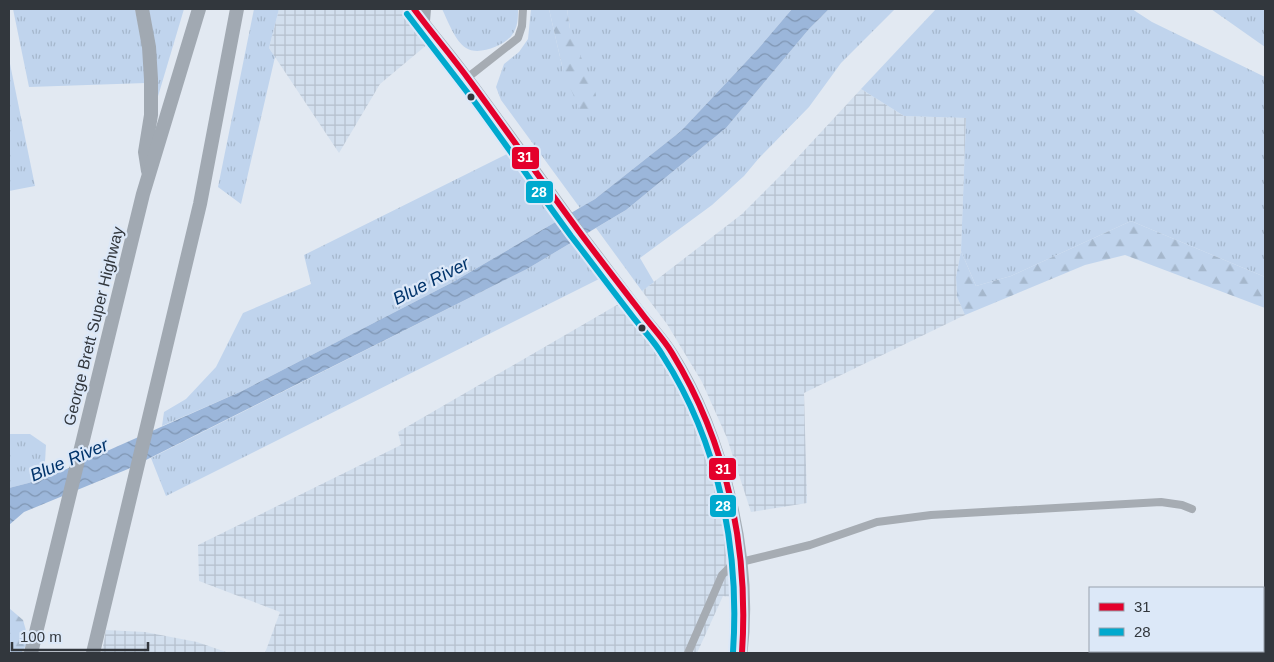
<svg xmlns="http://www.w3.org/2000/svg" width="1274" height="662" viewBox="0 0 1274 662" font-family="Helvetica,sans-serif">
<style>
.industrial{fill:url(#industrial-grid)}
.grass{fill:url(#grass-tufts)}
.forest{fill:url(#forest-firs)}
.water{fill:url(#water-waves)}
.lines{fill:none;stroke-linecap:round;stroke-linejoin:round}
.minor{stroke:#a6acb3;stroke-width:8}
.primary{stroke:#a6aeb6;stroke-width:11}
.motorway{stroke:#a1a9b2;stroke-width:14}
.bus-1-casing{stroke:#dce8f8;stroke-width:10}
.bus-2-casing{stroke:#dce8f8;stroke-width:10}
.bus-1{stroke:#e4002b;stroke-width:6}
.bus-2{stroke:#00a9ce;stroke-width:6}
.bus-dot{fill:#32373d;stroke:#dce8f8;stroke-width:2}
.labels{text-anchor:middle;stroke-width:4.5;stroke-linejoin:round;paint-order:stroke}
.street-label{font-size:16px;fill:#32373d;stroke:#dce8f8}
.water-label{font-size:18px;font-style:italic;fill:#00336a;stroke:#dce8f8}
.line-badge{stroke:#dce8f8;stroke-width:2}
.badge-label{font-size:14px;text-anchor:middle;font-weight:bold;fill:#fff}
</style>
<defs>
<pattern id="industrial-grid" width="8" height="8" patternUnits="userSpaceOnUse" patternTransform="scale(1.25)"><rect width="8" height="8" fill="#d2dfee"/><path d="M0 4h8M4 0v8" fill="none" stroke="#b5c0cd"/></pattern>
<pattern id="grass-tufts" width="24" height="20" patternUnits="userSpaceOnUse" patternTransform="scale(1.25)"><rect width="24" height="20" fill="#c0d4ed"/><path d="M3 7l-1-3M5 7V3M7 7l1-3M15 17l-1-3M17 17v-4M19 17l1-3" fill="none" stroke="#a5b7cc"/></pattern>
<pattern id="forest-firs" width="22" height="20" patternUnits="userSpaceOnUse" patternTransform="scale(1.25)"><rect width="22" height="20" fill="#c0d4ed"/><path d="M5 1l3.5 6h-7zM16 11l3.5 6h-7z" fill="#a5b7cc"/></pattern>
<pattern id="water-waves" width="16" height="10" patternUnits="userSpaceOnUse" patternTransform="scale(1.25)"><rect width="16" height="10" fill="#9bb6da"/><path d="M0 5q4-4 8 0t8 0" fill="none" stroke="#7f95b2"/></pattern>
</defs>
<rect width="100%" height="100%" fill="#e2e9f2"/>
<!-- industrial -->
<g class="industrial">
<path d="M 279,9 L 402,9 L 429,43 L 380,84 L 339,153 L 269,48 Z"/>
<path d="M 861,89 L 904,116 L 966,118 L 961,251 L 956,277 L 957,297 L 965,315 L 804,393 L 807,503 L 751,512 L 727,438 L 702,382 L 667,324 L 642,291 L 742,214 L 785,171 Z"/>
<path d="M 622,302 L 676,384 L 695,428 L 718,496 L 726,546 L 731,597 L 723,596 L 697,653 L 265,653 L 280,612 L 199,581 L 198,545 L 401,445 L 398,432 Z"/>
<path d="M 106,630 L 145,632 L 197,642 L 229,653 L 110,653 L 102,652 Z"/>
</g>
<!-- grass -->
<g class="grass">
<path d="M 13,9 L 135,9 L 143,47 L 146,83 L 29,87 Z"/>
<path d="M 146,9 L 184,9 L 156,103 Z"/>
<path d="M 254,9 L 279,9 L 269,48 L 275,57 L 241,204 L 218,187 Z"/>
<path d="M 442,9 L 518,9 C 518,18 518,27 512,35 C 504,46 478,56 466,48 C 455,41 448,21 442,9 Z"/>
<path d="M 531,9 L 549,9 L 563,70 L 570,29 L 567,9 L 792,9 L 758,49 L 681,131 L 595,199 L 580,208 L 501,100 L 496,87 L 504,64 L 519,52 L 528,39 Z"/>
<path d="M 829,9 L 895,9 L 841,63 L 809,107 L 759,158 L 744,176 L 712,205 L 640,258 L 654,282 L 642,291 L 596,228 L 626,210 L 726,128 L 809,29 Z"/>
<path d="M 936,9 L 1132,9 L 1152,22 L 1265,77 L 1265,277 L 1131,221 L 1011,276 L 976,286 L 961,251 L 966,118 L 904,116 L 861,89 Z"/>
<path d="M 1211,9 L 1265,9 L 1265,47 Z"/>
<path d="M 9,59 L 35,186 L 9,191 Z"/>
<path d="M 509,153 L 559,220 L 453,282 L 242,391 L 162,426 L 164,412 L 186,399 L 216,367 L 243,313 L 311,284 L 304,255 Z"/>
<path d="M 574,241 L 601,278 L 166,496 L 151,458 L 527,269 Z"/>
<path d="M 9,434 L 30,434 L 46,445 L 44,479 L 9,488 Z"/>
</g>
<!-- forest -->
<g class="forest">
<path d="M 549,9 L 567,9 L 570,29 L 596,95 L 592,110 L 579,109 L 563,70 Z"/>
<path d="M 1131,221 L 1265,277 L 1265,308 L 1125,255 L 1085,265 L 965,315 L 957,297 L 956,277 L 961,251 L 976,286 L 1011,276 Z"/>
<path d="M 9,608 L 23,620 L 29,641 L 21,653 L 9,653 Z"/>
</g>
<!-- water -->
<path class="water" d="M 792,9 L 829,9 L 809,29 L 726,128 L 626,210 L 527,269 L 128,469 L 24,512 L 9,525 L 9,488 L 44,479 L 242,391 L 453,282 L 595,199 L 681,131 L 758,49 Z"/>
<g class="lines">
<!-- minor -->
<g class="minor">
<path d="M 467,78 L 518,38 L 522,26 L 523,9"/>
<path d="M 688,653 L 722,575 L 730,567 L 741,562 L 810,545 L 877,522 L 931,515 L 1161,502 L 1182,505 L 1192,509"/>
</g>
<!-- primary -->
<path class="primary" d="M 414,9 C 431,32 450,54 467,77 C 505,128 541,179 578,230 C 598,256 617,282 637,308 C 648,323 662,337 672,353 C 723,434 754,558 742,653"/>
<!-- motorway -->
<g class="motorway">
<path d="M 142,9 L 149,47 L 151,79 L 151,115 L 145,152 L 148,171"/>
<path d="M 423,21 L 424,9"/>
<path d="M 31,653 L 143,194 L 199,9"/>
<path d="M 93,653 L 200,204 L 237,9"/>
</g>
<!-- bus-1 casing -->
<g class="bus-1-casing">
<path id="bus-1" d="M 414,9 C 431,32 450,54 467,77 C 505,128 541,180 578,230 C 598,257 619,284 640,311 C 650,325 663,338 672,353 C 727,443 749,548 742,653"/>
</g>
<!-- bus-2 casing -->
<g class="bus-2-casing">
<path id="bus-2" d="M 407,14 C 429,43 452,72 474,101 C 507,146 538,191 571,236 C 592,263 612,290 633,317 C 643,330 655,342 663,356 C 719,443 740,550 733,652"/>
</g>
<!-- bus-1 -->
<use href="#bus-1" class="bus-1"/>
<!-- bus-2 -->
<use href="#bus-2" class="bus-2"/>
</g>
<!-- markers -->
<g class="bus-dot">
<circle cx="471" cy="97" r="4.5"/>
<circle cx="642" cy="328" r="4.5"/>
</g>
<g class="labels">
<!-- street labels -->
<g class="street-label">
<text transform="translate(93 326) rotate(-76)" y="6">George Brett Super Highway</text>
</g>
<!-- water labels -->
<g class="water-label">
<text transform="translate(431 281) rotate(-27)" y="6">Blue River</text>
<text transform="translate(69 460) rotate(-23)" y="6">Blue River</text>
</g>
</g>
<g class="line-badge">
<rect x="511" y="146" width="29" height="24" rx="5" fill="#e4002b"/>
<rect x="525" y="180" width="29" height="24" rx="5" fill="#00a9ce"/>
<rect x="708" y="457" width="29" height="24" rx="5" fill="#e4002b"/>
<rect x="709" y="494" width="28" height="24" rx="5" fill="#00a9ce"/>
</g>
<g class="badge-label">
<text x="525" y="162">31</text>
<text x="539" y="197">28</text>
<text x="723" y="474">31</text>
<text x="723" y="511">28</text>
</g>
<!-- border -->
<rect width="1274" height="662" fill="none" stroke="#32373d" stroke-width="20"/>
<!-- legend -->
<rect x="1089" y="587" width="175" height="65" fill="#dce8f8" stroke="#98a1ad"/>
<rect x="1099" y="603" width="25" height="8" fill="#e4002b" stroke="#98a1ad"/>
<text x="1134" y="612" font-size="15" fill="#32373d">31</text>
<rect x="1099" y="628" width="25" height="8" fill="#00a9ce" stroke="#98a1ad"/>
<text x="1134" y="637" font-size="15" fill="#32373d">28</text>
<!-- scale -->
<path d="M12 642v8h136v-8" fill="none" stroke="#32373d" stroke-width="2.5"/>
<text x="20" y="642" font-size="15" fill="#32373d" stroke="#dce8f8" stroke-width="4" paint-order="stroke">100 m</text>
</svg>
